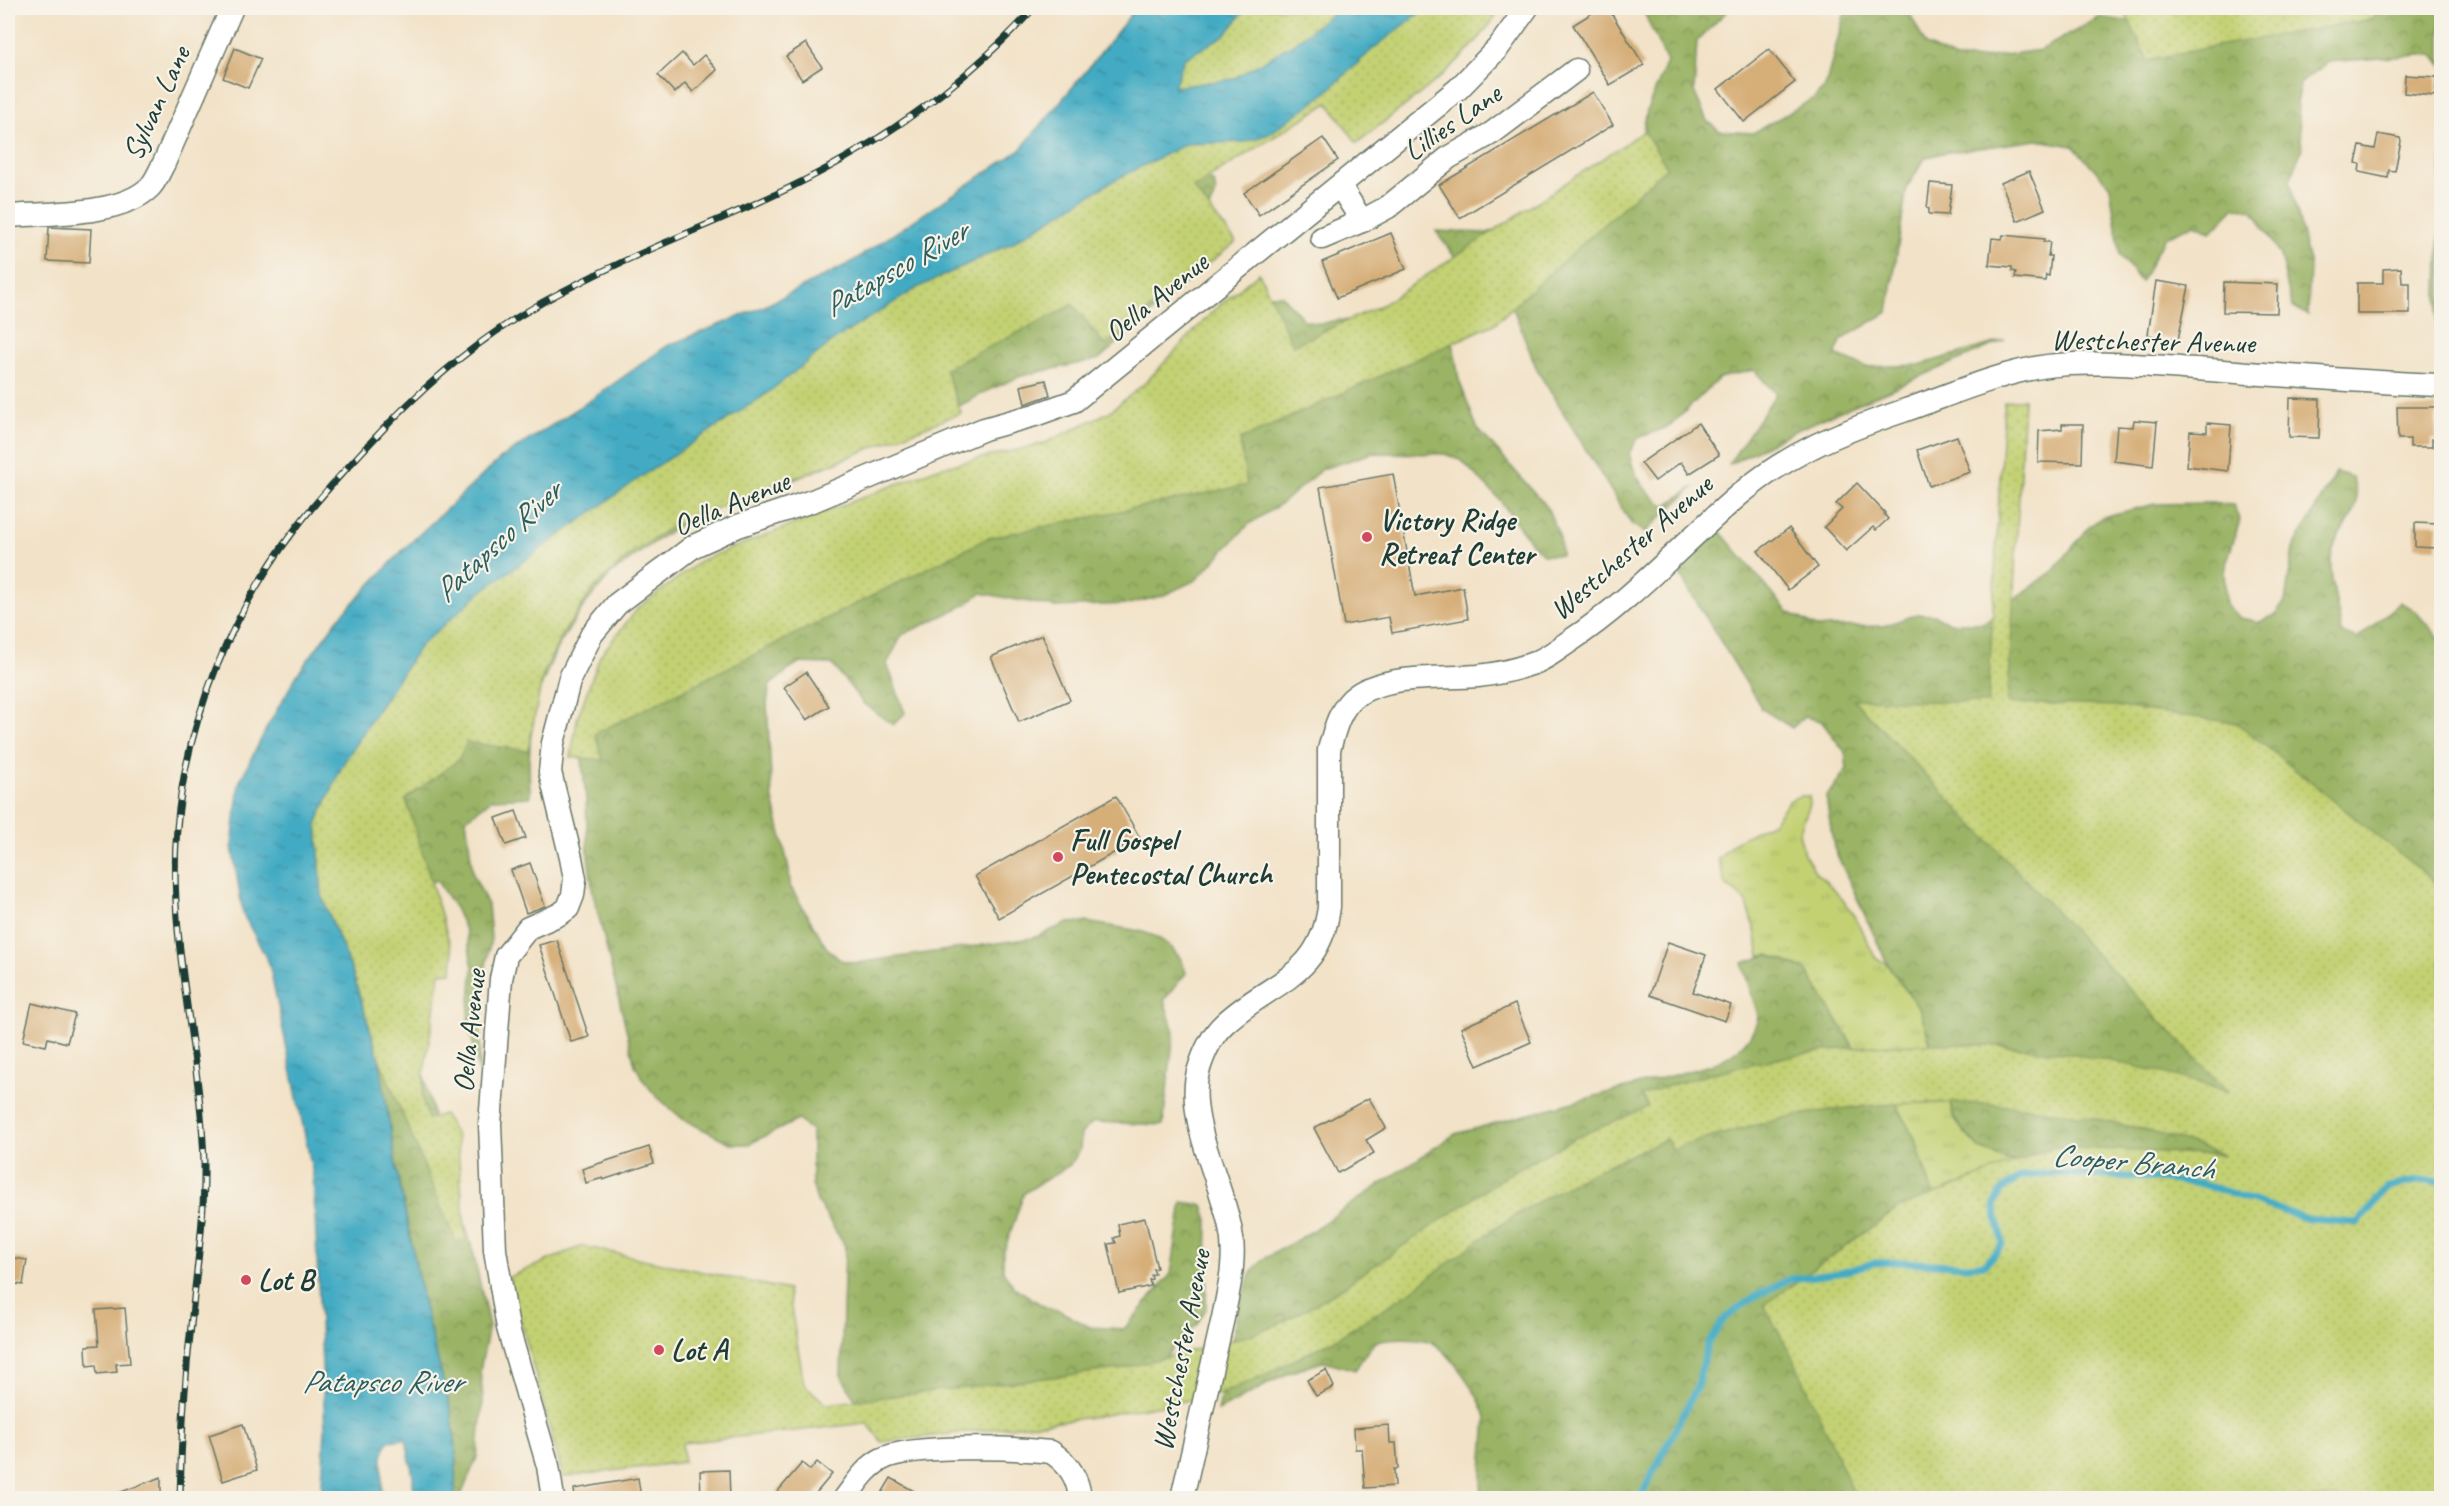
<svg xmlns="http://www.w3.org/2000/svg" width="2449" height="1506" viewBox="0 0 2449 1506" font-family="Caveat,sans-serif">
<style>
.grass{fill:url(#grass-tufts);stroke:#718754;stroke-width:1.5}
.forest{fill:url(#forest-crowns);stroke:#5c784c;stroke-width:1.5}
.park{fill:url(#park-dots);stroke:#718754;stroke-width:1.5}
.water{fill:url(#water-ripples);stroke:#31747c;stroke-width:1.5}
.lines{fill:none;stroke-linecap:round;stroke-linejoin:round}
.stream{stroke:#43abc3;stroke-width:7}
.building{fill:#d6ae78}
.street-casing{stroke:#697767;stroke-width:25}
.street{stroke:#fff;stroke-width:22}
.rail-casing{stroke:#1f3d34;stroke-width:7}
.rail{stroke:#f7f3e8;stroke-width:4.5;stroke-dasharray:14;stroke-linecap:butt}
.poi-dot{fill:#d1495b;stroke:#f7f3e8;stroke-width:2}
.labels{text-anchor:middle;stroke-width:4.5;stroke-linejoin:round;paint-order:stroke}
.street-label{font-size:30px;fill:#1f3d34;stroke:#f7f3e8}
.poi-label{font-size:30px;font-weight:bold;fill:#1f3d34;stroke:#f7f3e8;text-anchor:start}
.water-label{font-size:32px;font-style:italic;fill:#2a5e5f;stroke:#f7f3e8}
</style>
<defs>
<pattern id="grass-tufts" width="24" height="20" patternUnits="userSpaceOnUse" patternTransform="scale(1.5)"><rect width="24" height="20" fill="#c3d173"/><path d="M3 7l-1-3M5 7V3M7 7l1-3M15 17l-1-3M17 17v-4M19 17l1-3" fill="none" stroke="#a7b464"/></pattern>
<pattern id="forest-crowns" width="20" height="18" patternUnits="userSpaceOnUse" patternTransform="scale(1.5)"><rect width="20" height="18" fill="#9ab365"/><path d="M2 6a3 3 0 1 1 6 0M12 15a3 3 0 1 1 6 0" fill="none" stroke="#7d9354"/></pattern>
<pattern id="park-dots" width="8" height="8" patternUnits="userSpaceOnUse" patternTransform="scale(1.5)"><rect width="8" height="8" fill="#c3d173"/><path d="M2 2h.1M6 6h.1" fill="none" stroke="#a7b464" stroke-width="1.8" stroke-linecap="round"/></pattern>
<pattern id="water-ripples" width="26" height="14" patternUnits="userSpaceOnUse" patternTransform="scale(1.5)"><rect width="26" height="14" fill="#43abc3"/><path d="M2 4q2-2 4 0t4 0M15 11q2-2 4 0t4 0" fill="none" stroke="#378c9f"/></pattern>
</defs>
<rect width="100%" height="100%" fill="#f7f3e8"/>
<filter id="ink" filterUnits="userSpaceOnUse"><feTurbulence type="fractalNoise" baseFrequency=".0167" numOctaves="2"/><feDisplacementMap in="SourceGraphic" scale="12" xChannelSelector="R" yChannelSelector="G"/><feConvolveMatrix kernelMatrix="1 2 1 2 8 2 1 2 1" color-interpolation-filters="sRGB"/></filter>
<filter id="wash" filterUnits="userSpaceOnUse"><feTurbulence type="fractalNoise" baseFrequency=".008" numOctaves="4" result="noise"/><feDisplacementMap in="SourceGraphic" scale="24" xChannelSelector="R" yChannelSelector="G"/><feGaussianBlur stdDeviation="1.35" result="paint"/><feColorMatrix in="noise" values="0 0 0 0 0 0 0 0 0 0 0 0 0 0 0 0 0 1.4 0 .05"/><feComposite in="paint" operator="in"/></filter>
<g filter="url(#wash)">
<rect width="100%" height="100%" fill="#f2e2c7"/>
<!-- grass -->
<path class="grass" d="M 1800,796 L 1809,796 L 1810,804 L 1799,833 L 1804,854 L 1816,873 L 1835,890 L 1853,913 L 1875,957 L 1888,965 L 1920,1010 L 1954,1117 L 1964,1132 L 1980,1149 L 2049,1176 L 1969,1274 L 1860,1057 L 1769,955 L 1760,956 L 1755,931 L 1745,900 L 1725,884 L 1718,859 L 1736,841 L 1773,822 L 1790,800 Z"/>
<!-- forest -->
<g class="forest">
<path d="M 1642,8 L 1730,8 L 1697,41 L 1694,91 L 1707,121 L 1720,131 L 1753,133 L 1813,99 L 1825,87 L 1844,16 L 1849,8 L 1907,8 L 1926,45 L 1956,59 L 1974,59 L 2041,50 L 2100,17 L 2235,38 L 2380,8 L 2441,9 L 2441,65 L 2433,54 L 2329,62 L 2300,83 L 2297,99 L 2302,148 L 2290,181 L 2310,266 L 2308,315 L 2292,306 L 2280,255 L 2253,210 L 2235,207 L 2211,232 L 2195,224 L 2164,238 L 2141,282 L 2120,255 L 2110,186 L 2073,146 L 2038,140 L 1942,153 L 1925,158 L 1907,187 L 1888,312 L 1842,339 L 1835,355 L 1866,367 L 1919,365 L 2005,340 L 1792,432 L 1728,465 L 1776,394 L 1754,370 L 1719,378 L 1670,426 L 1638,438 L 1629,453 C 1635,478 1644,492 1665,506 L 1694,487 L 1645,532 L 1632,525 L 1537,370 L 1511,303 L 1466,273 L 1436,231 L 1487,233 L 1538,217 L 1639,151 L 1647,110 L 1667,62 Z"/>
<path d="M 2441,158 L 2442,351 L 2441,351 L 2437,342 Z"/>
<path d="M 1144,166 L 1214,182 L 1216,193 L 1209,208 L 1229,244 L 1099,359 L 1021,376 L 987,391 L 916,429 L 786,483 L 701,512 L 663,536 L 612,573 L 583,607 L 557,648 L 533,706 L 529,761 L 530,797 L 492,799 L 466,819 L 473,874 L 488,905 L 491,938 L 483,982 L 479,1072 L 468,1021 L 473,968 L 466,932 L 455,908 L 437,881 L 402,882 L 421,1063 L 438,1136 L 473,1251 L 489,1326 L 480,1370 L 483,1400 L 477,1457 L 460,1498 L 455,1498 L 456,1448 L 451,1411 L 425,1311 L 397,1171 L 379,1058 L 352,971 L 343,764 Z"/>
<path d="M 1246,295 L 1281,295 L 1304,320 L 1321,324 L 1337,320 L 1386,322 L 1451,330 L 1459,380 L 1477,428 L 1547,507 L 1560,538 L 1561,555 L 1544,555 L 1531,543 L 1500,500 L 1462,461 L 1445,454 L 1373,453 L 1322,469 L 1282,503 L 1249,524 L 1196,580 L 1162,596 L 1128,604 L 1055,607 L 981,593 L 967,604 L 902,635 L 887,664 L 905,713 L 893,725 L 864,704 L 832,664 L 798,663 L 770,685 L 767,703 L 772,795 L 789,869 L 790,886 L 826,947 L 840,960 L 856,963 L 1033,938 L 1068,923 L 1086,922 L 1140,931 L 1157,937 L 1171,947 L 1181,959 L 1186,973 L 1164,1000 L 1174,1032 L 1163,1125 L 1093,1122 L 1081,1134 L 1080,1150 L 1070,1165 L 1024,1193 L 1003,1254 L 1003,1271 L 1014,1287 L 1043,1306 L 1060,1311 L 1090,1327 L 1124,1329 L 1171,1274 L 1182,1202 L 1203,1205 L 1208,1220 L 1206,1309 L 1197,1324 L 1173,1347 L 1152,1376 L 858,1405 L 841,1375 L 845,1246 L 817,1201 L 812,1184 L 812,1131 L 798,1120 L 749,1144 L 732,1144 L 683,1119 L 655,1095 L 644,1081 L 635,1065 L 593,893 L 588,856 L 586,799 L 579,729 L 945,470 L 1090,431 Z"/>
<path d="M 2336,472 L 2352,477 C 2368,521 2336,520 2331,559 C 2329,577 2339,613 2342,633 L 2357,639 L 2400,602 L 2415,611 L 2441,640 L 2441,1498 L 2049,1176 L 1980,1149 L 1964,1132 L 1954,1117 L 1920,1010 L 1888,965 L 1834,848 L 1826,797 L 1847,769 L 1845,752 L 1821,721 L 1804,717 L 1792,728 L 1762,709 L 1672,562 L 1718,529 L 1787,611 L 1816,627 L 1884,626 L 1917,614 L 1935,615 L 1950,623 L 1983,623 L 2054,570 L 2089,527 L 2102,517 L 2155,504 L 2211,503 L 2233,505 L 2240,520 L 2224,571 L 2226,605 L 2240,618 L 2260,622 L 2275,615 L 2285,602 L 2293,549 Z"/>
<path d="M 1769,955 L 1805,969 L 1860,1057 L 1877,1067 L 1915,1139 L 1942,1222 L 2097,1498 L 1480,1498 L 1486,1418 C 1481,1398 1452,1354 1433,1343 C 1423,1337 1389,1337 1378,1341 C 1369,1345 1361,1362 1355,1370 L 1325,1361 L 1288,1373 L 1218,1411 L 1239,1305 L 1251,1273 L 1262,1260 L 1304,1236 L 1455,1134 L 1711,1065 C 1732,1056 1754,1041 1758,1016 L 1742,963 Z"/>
</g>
<!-- park -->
<g class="park">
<path d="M 1136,8 L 1501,8 C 1467,64 1408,102 1357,143 L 1328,103 L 1193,188 L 1236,242 L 1105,345 L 1073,305 L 945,369 L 961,413 L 674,525 L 631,554 L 594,588 L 562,635 L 543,674 L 528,751 L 467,742 L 458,760 L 406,799 L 453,954 L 452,972 L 440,973 L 424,1073 L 422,1097 L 428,1119 L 444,1114 L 457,1137 L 466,1240 L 456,1242 L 379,1058 L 352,971 L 322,897 L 317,822 L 342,764 L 297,675 L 337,620 L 405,548 L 501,458 L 588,402 L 667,346 L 763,307 L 850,263 L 1020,150 L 1087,70 Z"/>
<path d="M 2123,8 L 2378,8 L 2373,19 L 2205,48 L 2148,61 Z"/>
<path d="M 1644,131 L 1667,167 L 1494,324 L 1240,440 L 1247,485 L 988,538 L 595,734 L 603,760 L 571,757 L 577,719 L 600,656 L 638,608 L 702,560 L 938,468 L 1043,444 L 1109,412 L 1145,383 L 1216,308 L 1259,273 L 1293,345 L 1382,305 Z"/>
<path d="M 2024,399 L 2008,703 L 2113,706 L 2237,723 L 2441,887 L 2440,1193 L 2442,1193 L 2441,1498 L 1856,1498 L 1798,1368 L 1764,1305 L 1899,1208 L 2053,1147 L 2223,1155 C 2197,1143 2168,1137 2140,1129 C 2032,1100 1916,1095 1805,1114 C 1760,1122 1716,1136 1673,1149 L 1666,1139 L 1586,1175 L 1524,1210 L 1491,1231 L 1407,1294 L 1334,1340 L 1258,1378 L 1218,1395 L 1093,1417 L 882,1442 L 867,1423 L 682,1443 L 684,1462 L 563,1477 L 509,1277 L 582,1246 L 788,1290 L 804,1384 L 826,1404 L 1121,1369 L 1247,1336 L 1279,1324 L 1331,1295 L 1510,1173 L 1577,1137 L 1648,1107 L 1641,1095 C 1837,1027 2031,1027 2228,1092 L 1853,699 L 1988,703 L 2004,402 Z"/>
</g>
<!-- water -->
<path class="water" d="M 1136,8 L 1247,8 L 1225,35 L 1184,59 L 1174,87 L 1233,79 L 1296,42 L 1339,8 L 1426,8 L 1373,49 L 1322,96 L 1269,134 L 1246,142 L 1186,144 L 1111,182 L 1012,243 L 917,288 L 837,338 L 765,395 L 648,472 L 482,591 L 420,646 L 380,706 L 343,764 L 317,822 L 322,897 L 352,971 L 379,1058 L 397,1171 L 425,1311 L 451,1411 L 456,1448 L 455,1498 L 413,1498 L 413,1476 L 406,1439 L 388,1441 L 382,1456 L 382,1498 L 321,1498 L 325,1429 L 313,1174 L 269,963 L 243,914 L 232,846 L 239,783 L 267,727 L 297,675 L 337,620 L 405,548 L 501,458 L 588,402 L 667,346 L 763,307 L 850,263 L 1020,150 L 1087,70 Z"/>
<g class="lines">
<!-- stream -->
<path class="stream" d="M 1640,1498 L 1697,1387 L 1708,1343 L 1724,1319 L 1754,1297 L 1790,1279 L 1840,1273 L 1873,1263 L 1905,1262 L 1968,1266 L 1985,1264 L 2003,1244 L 1994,1206 L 2001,1191 L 2020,1177 L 2051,1173 L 2148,1178 L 2202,1184 L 2308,1219 L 2358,1223 L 2388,1187 L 2417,1181 L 2442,1181"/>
</g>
<g id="blocks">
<!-- building -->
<g class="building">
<path d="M 1600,8 L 1608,8 L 1644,65 L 1610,85 L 1573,25 Z"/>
<path d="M 806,43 L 822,67 L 802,80 L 786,56 Z"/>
<path d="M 235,48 L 261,59 L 248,88 L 223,78 Z"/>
<path d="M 1769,49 L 1795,82 L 1744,122 L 1718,89 Z"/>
<path d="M 682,53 L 693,65 L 704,55 L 717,70 L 693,92 L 685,83 L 675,93 L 658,75 Z"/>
<path d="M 2405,75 L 2437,77 L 2435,96 L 2404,93 Z"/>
<path d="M 1593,92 L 1613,125 L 1460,218 L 1439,185 Z"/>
<path d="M 2378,134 L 2400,138 L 2401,141 L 2395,171 L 2389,170 L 2388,178 L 2359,172 L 2360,164 L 2356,163 L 2360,146 L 2375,149 Z"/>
<path d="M 1323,138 L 1338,160 L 1259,215 L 1244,193 Z"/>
<path d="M 2029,171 L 2045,209 L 2017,221 L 2001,183 Z"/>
<path d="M 1930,183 L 1952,185 L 1948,215 L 1929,214 L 1929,209 L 1927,208 Z"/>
<path d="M 49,227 L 91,229 L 89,263 L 47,261 Z"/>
<path d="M 1391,233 L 1406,269 L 1337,298 L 1322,262 Z"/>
<path d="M 2003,235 L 2044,239 L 2043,242 L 2050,242 L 2048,256 L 2051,256 L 2049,276 L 2046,275 L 2045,281 L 2015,278 L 2016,272 L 2012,271 L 2012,267 L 1989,265 L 1992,238 L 2002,239 Z"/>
<path d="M 2401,268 L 2402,283 L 2410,283 L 2410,314 L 2357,314 L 2357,283 L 2383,283 L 2383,269 Z"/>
<path d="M 2156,281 L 2189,286 L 2178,340 L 2148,335 Z"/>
<path d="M 2224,282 L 2278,284 L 2277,313 L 2223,312 Z"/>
<path d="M 1046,380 L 1050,395 L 1025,404 L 1021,386 Z"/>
<path d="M 2290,398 L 2320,399 L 2319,438 L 2289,437 Z"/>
<path d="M 2397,407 L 2436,407 L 2436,439 L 2432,439 L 2432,447 L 2410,447 L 2410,439 L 2398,439 Z"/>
<path d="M 2134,420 L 2157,422 L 2153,466 L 2114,461 L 2117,426 L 2133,427 Z"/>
<path d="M 1698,423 L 1719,455 L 1689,474 L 1681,462 L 1655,481 L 1641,463 Z"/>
<path d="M 2207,423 L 2231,425 L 2228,471 L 2187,466 L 2190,431 L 2207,432 Z"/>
<path d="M 2062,424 L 2083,424 L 2082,463 L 2038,462 L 2039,431 L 2062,429 Z"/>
<path d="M 1957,436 L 1970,472 L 1929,486 L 1917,450 Z"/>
<path d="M 1393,474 L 1415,596 L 1463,587 L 1468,619 L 1392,633 L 1389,617 L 1344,625 L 1320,487 Z"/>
<path d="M 1857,483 L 1885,513 L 1884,514 L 1888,519 L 1876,530 L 1873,527 L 1846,551 L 1824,527 L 1842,509 L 1836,504 Z"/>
<path d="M 2415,523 L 2438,524 L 2437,548 L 2415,547 Z"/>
<path d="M 1789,528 L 1818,567 L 1788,590 L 1758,551 Z"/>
<path d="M 1042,635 L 1070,700 L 1019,722 L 991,657 Z"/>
<path d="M 806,672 L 829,706 L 807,720 L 784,687 Z"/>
<path d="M 1116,796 L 1140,838 L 999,918 L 975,876 Z"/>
<path d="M 516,811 L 526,838 L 506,845 L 496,818 Z"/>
<path d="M 530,863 L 545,906 L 526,913 L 511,870 Z"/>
<path d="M 557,940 L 589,1037 L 571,1042 L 539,945 Z"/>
<path d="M 1668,942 L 1706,955 L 1693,992 L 1731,1005 L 1725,1021 L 1650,995 Z"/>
<path d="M 32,1003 L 75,1014 L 67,1043 L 48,1038 L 46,1046 L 23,1041 Z"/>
<path d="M 1515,1004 L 1531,1042 L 1477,1066 L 1461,1028 Z"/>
<path d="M 1369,1098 L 1386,1128 L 1366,1140 L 1374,1153 L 1338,1173 L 1314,1128 Z"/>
<path d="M 649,1147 L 654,1163 L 603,1180 L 603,1178 L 586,1183 L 582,1169 Z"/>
<path d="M 1145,1218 L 1157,1268 L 1153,1269 L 1155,1274 L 1151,1275 L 1152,1279 L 1149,1280 L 1151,1286 L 1119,1293 L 1108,1244 L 1116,1243 L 1114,1238 L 1120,1236 L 1118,1224 Z"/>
<path d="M 8,1257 L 27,1260 L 23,1285 L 8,1283 Z"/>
<path d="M 125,1308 L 130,1363 L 116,1364 L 117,1372 L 97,1374 L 96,1365 L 87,1366 L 86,1346 L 99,1345 L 96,1310 Z"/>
<path d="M 1326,1370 L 1334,1387 L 1316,1396 L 1307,1380 Z"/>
<path d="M 243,1424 L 257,1470 L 223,1481 L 209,1435 Z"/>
<path d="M 1389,1425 L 1390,1443 L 1396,1443 L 1398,1469 L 1394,1469 L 1395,1486 L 1365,1488 L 1362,1449 L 1355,1449 L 1354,1428 Z"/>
<path d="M 817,1462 L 832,1474 L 812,1498 L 772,1498 L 802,1463 L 810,1470 Z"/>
<path d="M 729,1470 L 730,1498 L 701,1498 L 700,1471 Z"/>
<path d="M 161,1477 L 161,1498 L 108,1498 L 108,1497 Z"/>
<path d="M 638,1478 L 641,1498 L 575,1498 L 574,1489 Z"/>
<path d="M 891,1478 L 926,1498 L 879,1498 Z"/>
</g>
</g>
</g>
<g filter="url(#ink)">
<use href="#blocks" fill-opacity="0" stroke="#697767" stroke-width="1.5"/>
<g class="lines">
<!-- street casing -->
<g class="street-casing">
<g id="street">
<path d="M 1340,186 L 1362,221 L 1388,207 L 1448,158 L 1492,133 L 1576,70"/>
<path d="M 8,216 C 47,213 121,216 150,187 C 156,181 160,170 164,163 L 232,8"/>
<path d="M 1322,238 L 1362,221"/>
<path d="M 553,1498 L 548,1466 L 508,1328 L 495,1250 L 490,1124 L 501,979 L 506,956 L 528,928 L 560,914 L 568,908 L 573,895 L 575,879 L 571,858 L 550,772 L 553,743 L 570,678 L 592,634 L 617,604 L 694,546 L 738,526 L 815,500 L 984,429 L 1035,415 L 1074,401 L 1458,89 L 1498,48 L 1527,8"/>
<path d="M 845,1498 C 856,1484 866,1467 882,1459 C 910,1444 1017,1448 1051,1452 C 1068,1463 1078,1477 1080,1498"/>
<path d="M 1182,1498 L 1223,1318 C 1229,1288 1237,1257 1230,1227 C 1221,1181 1186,1118 1198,1072 C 1203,1055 1211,1036 1224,1024 C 1268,982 1320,979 1329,907 L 1329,750 C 1334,731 1340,706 1357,695 C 1388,674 1442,679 1478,676 C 1496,674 1514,670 1531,664 C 1545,660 1558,649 1570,641 C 1632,600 1683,543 1739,495 C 1790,452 1841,432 1903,411 C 1950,395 1998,373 2047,366 C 2095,360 2148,366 2196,369 C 2278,375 2360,382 2442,385"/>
</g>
</g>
<!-- street -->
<use href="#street" class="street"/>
<!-- rail casing -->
<g class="rail-casing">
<path id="rail" d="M 180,1498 C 181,1438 185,1377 192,1316 C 197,1265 205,1215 204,1163 C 201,1051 167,940 177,828 C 186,721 231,613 296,528 C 319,497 346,469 372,441 C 422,387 479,338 543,302 C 616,261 693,232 770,197 C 868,152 962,88 1034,8"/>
</g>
<!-- rail -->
<use href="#rail" class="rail"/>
</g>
</g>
<!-- markers -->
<g class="poi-dot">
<circle cx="1367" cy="537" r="6"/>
<circle cx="1058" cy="857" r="6"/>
<circle cx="246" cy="1280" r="6"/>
<circle cx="659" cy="1350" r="6"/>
</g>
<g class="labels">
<!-- street labels -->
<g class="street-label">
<text transform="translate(156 103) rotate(-65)" y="10">Sylvan Lane</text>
<text transform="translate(1452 122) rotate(-35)" y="10">Lillies Lane</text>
<text transform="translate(1156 297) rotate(-39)" y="10">Oella Avenue</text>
<text transform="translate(2153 341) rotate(1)" y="10">Westchester Avenue</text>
<text transform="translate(731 503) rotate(-23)" y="10">Oella Avenue</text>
<text transform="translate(1631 547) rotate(-41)" y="10">Westchester Avenue</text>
<text transform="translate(469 1031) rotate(-84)" y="10">Oella Avenue</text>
<text transform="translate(1181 1350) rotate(-79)" y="10">Westchester Avenue</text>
</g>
<!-- poi labels -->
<g class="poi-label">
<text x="1379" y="530">Victory Ridge<tspan x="1379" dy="34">Retreat Center</tspan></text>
<text x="1070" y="850">Full Gospel<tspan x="1070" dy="34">Pentecostal Church</tspan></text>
<text x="258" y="1290">Lot B</text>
<text x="671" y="1360">Lot A</text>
</g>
<!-- water labels -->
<g class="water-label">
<text transform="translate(895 268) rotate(-30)" y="11">Patapsco River</text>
<text transform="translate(497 541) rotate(-43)" y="11">Patapsco River</text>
<text transform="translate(2133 1161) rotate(5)" y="11">Cooper Branch</text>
<text x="382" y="1392">Patapsco River</text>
</g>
</g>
<!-- margin -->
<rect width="2449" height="1506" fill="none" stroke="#f7f3e8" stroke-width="30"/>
</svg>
